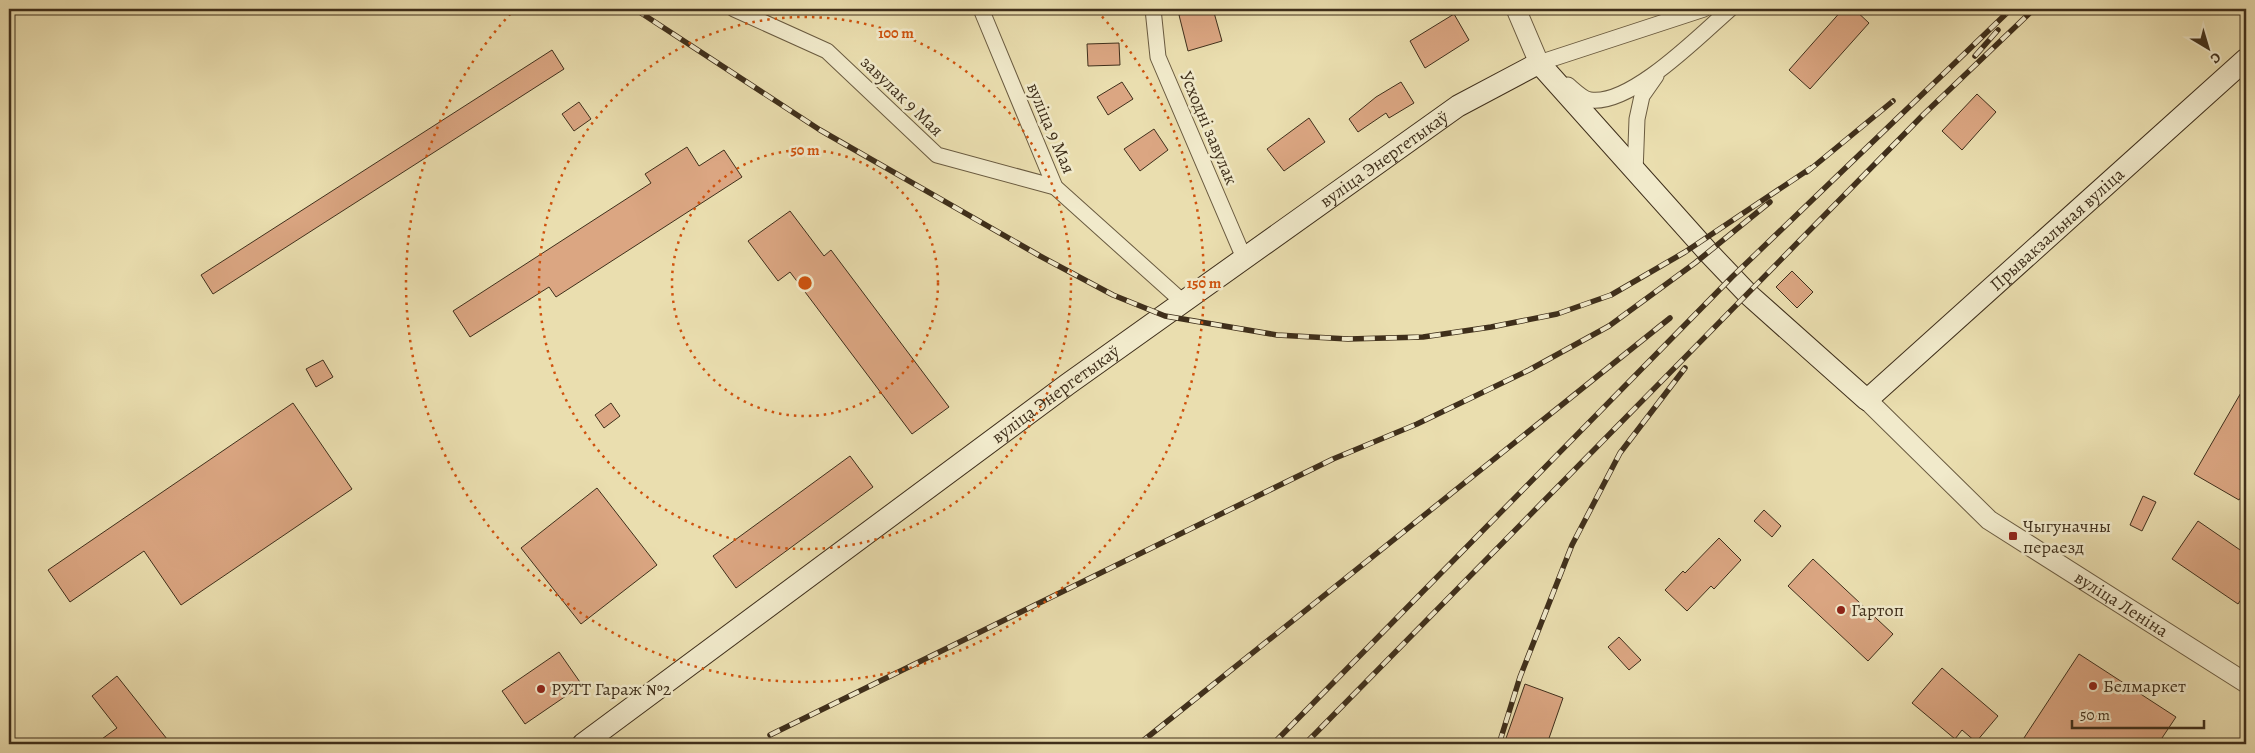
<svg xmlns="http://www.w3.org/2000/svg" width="2255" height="753" viewBox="0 0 2255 753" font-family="Alegreya,serif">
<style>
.building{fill:#dba682;stroke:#3f2f1b}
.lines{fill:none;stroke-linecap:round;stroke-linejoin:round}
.minor-casing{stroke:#6a5b40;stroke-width:17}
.tertiary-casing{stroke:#6a5b40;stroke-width:21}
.secondary-casing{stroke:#3f2f1b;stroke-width:23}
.minor{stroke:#f1eacb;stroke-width:15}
.tertiary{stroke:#f1eacb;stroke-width:19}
.secondary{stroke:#f1eacb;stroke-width:21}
.rail-casing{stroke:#3f2f1b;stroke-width:5.5}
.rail{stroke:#f1eacb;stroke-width:4;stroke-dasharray:11;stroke-linecap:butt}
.ring{fill:none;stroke:#cf530e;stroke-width:2.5;stroke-dasharray:2.5 5}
.poi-dot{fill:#8f2418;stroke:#f1eacb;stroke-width:2}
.labels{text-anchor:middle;stroke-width:5;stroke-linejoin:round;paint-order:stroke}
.street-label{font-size:18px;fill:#3f2f1b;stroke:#f1eacb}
.poi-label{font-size:18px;fill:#3f2f1b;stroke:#f1eacb;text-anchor:start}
.centre{fill:#cf530e;stroke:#f1eacb;stroke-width:2.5}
.ring-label{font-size:15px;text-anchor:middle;font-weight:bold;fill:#cf530e;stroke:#f1eacb;stroke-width:5;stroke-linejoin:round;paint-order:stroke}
</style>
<rect width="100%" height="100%" fill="#eadeaf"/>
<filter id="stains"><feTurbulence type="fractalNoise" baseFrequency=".004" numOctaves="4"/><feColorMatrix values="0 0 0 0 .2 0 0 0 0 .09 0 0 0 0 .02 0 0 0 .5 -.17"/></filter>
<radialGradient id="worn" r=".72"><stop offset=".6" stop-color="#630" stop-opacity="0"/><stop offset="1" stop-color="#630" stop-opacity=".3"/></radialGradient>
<!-- building -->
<g class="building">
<path d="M 1201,9 L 1213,9 L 1222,41 L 1188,51 L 1179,15 Z"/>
<path d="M 1843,9 L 1854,9 L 1869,23 L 1810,89 L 1789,70 Z"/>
<path d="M 1454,14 L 1469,40 L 1425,68 L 1410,41 Z"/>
<path d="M 1119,43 L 1120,65 L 1088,66 L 1087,44 Z"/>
<path d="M 552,50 L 564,69 L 213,294 L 201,275 Z"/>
<path d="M 1122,82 L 1133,99 L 1108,115 L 1097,97 Z"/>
<path d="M 1401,82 L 1414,103 L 1389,118 L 1386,113 L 1358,132 L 1349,119 L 1376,97 Z"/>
<path d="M 1977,94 L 1996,112 L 1962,150 L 1942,131 Z"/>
<path d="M 579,102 L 591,119 L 574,131 L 562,114 Z"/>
<path d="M 1309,118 L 1325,142 L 1284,171 L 1267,149 Z"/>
<path d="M 1154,129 L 1168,150 L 1140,171 L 1124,149 Z"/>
<path d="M 687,147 L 699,166 L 724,150 L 742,177 L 556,297 L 549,287 L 470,337 L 453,311 L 651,183 L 645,174 Z"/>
<path d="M 790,211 L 824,256 L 831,250 L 949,407 L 912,434 L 790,272 L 778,281 L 748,241 Z"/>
<path d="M 1792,271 L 1813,292 L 1797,308 L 1776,287 Z"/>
<path d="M 323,360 L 333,377 L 316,387 L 306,369 Z"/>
<path d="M 2246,384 L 2246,489 L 2239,500 L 2194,474 Z"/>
<path d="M 293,403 L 352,489 L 181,605 L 144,551 L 70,602 L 48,570 Z"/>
<path d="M 611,403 L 620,416 L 604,428 L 595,415 Z"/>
<path d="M 850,456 L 873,487 L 736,588 L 713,556 Z"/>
<path d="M 597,488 L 657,565 L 581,624 L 521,548 Z"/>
<path d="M 2143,496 L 2156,502 L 2142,531 L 2130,525 Z"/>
<path d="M 1764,510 L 1781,526 L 1772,537 L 1754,521 Z"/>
<path d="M 2198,521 L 2246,554 L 2246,592 L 2238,604 L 2172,559 Z"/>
<path d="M 1719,538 L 1741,560 L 1714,589 L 1711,586 L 1687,611 L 1665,590 L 1683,571 L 1685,573 Z"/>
<path d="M 1813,559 L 1893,634 L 1868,661 L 1788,586 Z"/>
<path d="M 1619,637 L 1641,660 L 1629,670 L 1608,647 Z"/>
<path d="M 559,652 L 582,685 L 525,724 L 502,691 Z"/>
<path d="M 2079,654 L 2176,717 L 2158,744 L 2020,744 Z"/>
<path d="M 1942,668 L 1998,716 L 1976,742 L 1962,730 L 1955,739 L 1912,703 Z"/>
<path d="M 117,676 L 171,744 L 95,744 L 117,728 L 92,696 Z"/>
<path d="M 1525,684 L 1563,698 L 1547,744 L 1504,744 Z"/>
</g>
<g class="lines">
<!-- minor casing -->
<g class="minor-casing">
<g id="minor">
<path d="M 734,9 L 827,51 L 937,155 L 1055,187"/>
<path d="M 981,9 L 1055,187 L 1183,302"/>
<path d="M 1153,9 L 1158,57 L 1244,258"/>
<path d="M 1539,63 L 1704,9"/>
<path d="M 1568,85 C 1574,90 1583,99 1590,100 C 1631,106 1700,35 1730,9"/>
<path d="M 1635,173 L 1637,119 L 1642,96 L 1656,76"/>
</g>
</g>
<!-- tertiary casing -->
<g class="tertiary-casing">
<g id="tertiary">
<path d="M 1516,9 L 1539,63"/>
<path id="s1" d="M 1867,400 L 1989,520 L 2246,683"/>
</g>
</g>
<!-- secondary casing -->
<g class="secondary-casing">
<g id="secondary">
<path id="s2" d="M 583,744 L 1068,384 L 1458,106 L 1539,63 L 1708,252 L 1748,294 L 1867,400 L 2246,59"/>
</g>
</g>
<!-- minor -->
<use href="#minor" class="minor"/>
<!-- tertiary -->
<use href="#tertiary" class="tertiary"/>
<!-- secondary -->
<use href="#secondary" class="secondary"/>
<!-- rail casing -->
<g class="rail-casing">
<g id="rail">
<path d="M 635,9 L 820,130 L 1040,256 L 1113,295 L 1165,316 L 1277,335 L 1348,339 L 1423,337 L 1491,327 L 1557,314 L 1611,295 L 1685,252 L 1811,168"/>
<path d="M 1975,56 L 1998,30"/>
<path d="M 1807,172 L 1893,101"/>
<path d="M 770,735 L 1333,459 L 1417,424 L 1529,370 L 1609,326 L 1695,263 L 1770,202"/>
<path d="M 1139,744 L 1670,318"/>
<path d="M 1273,744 L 1732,277 L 2011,9"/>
<path d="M 1305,744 L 1924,114 L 2034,9"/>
<path d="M 1499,744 L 1520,677 L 1572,545 L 1620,453 L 1685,368"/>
</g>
</g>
<!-- rail -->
<use href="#rail" class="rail"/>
</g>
<!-- distance rings -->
<g class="ring">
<circle cx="805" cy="283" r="133"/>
<circle cx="805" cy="283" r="266"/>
<path d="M1097 11A399 399 0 1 1 513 11"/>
</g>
<!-- markers -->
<g class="poi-dot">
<rect x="2008" y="531" width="10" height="10" rx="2.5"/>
<circle cx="1841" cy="610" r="5"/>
<circle cx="2093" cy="686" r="5"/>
<circle cx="541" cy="689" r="5"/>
</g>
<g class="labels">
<!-- street labels -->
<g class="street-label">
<text transform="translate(902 96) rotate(44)" y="6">завулак 9 Мая</text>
<text transform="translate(1051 128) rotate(67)" y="6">вуліца 9 Мая</text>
<text transform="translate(1209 128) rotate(67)" y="6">Усходні завулак</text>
<text dy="6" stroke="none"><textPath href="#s2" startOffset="992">вуліца Энергетыкаў</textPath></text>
<text dy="6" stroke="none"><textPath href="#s2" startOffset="1901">Прывакзальная вуліца</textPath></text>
<text dy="6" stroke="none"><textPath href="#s2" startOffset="588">вуліца Энергетыкаў</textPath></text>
<text dy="6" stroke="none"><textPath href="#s1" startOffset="328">вуліца Леніна</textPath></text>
</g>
<!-- poi labels -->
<g class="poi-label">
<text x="2023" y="532">Чыгуначны<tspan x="2023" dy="21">пераезд</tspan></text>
<text x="1851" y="616">Гартоп</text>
<text x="2103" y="692">Белмаркет</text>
<text x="551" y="695">РУТТ Гараж №2</text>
</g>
</g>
<circle cx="805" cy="283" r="8" class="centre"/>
<g class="ring-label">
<text x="896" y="38">100 m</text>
<text x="805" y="155">50 m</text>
<text x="1204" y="288">150 m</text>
</g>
<!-- margin -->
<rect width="2255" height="753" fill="none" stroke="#eadeaf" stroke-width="30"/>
<rect x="10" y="10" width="2235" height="733" fill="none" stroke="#3f2f1b" stroke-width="2.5"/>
<rect x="15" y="15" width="2225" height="723" fill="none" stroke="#3f2f1b"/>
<!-- north arrow -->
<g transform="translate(2208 48) rotate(142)" stroke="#f1eacb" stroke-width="4" paint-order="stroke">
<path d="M0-4L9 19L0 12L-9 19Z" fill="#3f2f1b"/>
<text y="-8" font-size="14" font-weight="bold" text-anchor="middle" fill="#3f2f1b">С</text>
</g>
<!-- scale -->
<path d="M2072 720v8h132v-8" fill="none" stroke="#3f2f1b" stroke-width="2.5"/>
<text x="2080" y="720" font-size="15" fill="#3f2f1b" stroke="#f1eacb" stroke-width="4" paint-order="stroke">50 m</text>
<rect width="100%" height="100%" filter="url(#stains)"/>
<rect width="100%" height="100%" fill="url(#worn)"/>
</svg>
